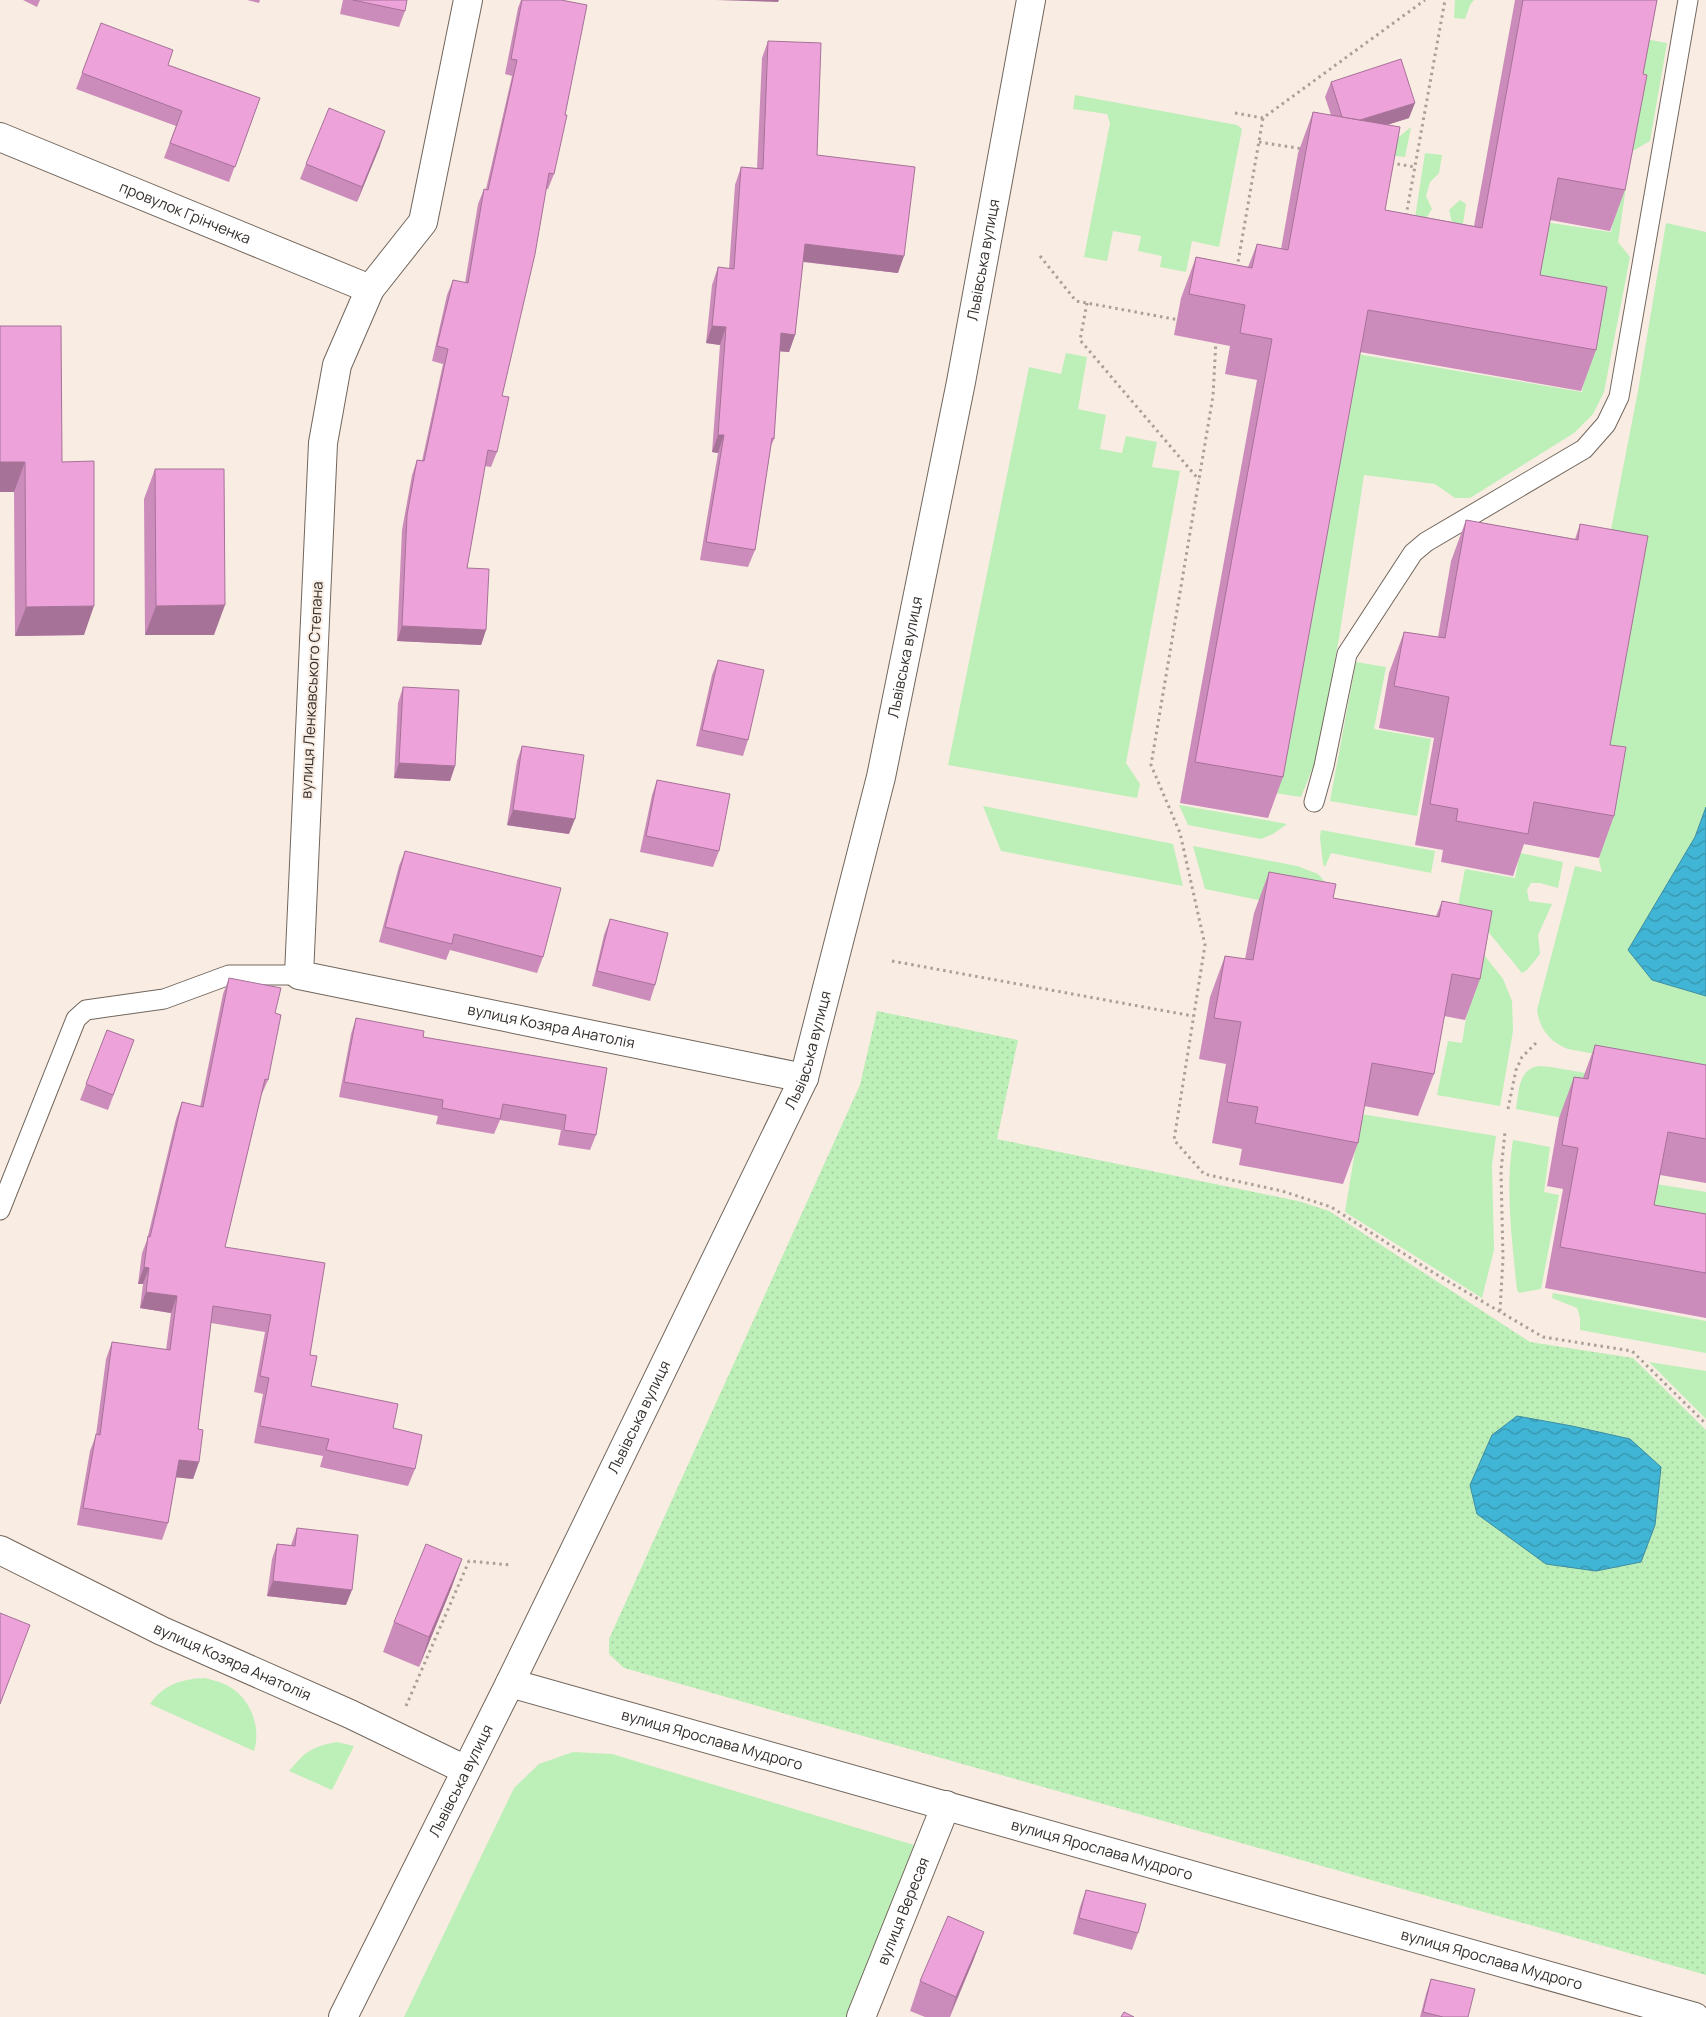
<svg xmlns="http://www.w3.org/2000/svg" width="1706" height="2017" viewBox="0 0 1706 2017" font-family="Manrope,sans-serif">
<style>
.grass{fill:#bdefb8}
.park{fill:url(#park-dots)}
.water{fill:url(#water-waves);stroke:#3d8ca2}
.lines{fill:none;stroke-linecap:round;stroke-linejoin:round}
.lane-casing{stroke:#71665d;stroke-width:21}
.street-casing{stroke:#71665d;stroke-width:30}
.secondary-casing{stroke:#71665d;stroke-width:30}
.primary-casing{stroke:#71665d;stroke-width:30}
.path{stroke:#aaa098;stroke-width:3;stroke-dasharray:2.5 4;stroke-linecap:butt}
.lane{stroke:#fff;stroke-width:19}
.street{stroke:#fff;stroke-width:28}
.secondary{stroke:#fff;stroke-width:28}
.primary{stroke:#fff;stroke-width:28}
.wall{fill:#cc8cbb}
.shaded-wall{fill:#a67298}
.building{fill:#eda3d9;stroke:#a67298}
.labels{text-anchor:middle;stroke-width:4;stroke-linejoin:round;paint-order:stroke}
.street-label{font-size:15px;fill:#342e2b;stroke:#f9ece2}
</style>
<defs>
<pattern id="park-dots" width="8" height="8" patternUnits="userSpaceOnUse" patternTransform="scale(1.25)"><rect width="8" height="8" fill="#bdefb8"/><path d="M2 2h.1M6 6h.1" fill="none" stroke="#a3cd9e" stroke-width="1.8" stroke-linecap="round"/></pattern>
<pattern id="water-waves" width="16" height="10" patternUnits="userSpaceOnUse" patternTransform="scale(1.25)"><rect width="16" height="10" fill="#41b5d5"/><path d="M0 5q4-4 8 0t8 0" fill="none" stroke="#3794ad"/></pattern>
</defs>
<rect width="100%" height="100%" fill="#f9ece2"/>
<!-- grass -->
<g class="grass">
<path d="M 1455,0 L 1474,0 L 1470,5 L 1465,19 L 1454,18 Z"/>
<path d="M 1645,39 L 1667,43 L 1650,141 L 1631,152 L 1618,242 L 1630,257 L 1604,392 L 1593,414 L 1574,433 L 1470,498 L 1455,498 L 1435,484 L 1364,475 L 1339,638 L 1317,757 L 1301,797 L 1275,793 L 1357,354 L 1582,392 L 1593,326 L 1527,315 L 1544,222 L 1611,232 Z"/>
<path d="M 1075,95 L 1237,125 L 1242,129 L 1219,247 L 1192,241 L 1186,272 L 1160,267 L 1162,256 L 1138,251 L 1141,236 L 1113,231 L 1107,261 L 1084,257 L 1110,123 L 1107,114 L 1073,109 Z"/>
<path d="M 1411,127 L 1405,157 L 1341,150 L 1395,140 Z"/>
<path d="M 1425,153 L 1442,155 L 1439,173 L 1430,182 L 1426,196 L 1432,209 L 1427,217 L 1427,226 L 1447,231 L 1452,222 L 1449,210 L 1460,200 L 1466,204 L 1458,257 L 1410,250 Z"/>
<path d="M 1666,223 L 1706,232 L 1706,807 L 1695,837 L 1652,980 L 1706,996 L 1706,1074 L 1568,1049 C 1550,1042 1540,1030 1537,1010 L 1575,866 L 1602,872 L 1599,861 L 1612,788 L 1603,571 L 1638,391 Z"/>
<path d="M 1066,353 L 1087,357 L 1078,409 L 1106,415 L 1100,449 L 1122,453 L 1126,436 L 1157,442 L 1152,467 L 1180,471 L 1126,763 L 1140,784 L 1137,798 L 948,765 L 1029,367 L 1061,374 Z"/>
<path d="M 1356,662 L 1386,667 L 1374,729 L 1431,739 L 1417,816 L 1330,801 Z"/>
<path d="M 1179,805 L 1287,824 L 1273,834 L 1261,839 L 1188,825 Z"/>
<path d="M 983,806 L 1173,844 L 1183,886 L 1001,851 Z"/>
<path d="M 1321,830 L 1435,851 L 1431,873 L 1331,853 L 1325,867 L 1323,864 L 1320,837 Z"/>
<path d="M 1193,846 L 1297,866 L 1318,874 L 1326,883 L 1323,913 L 1205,889 Z"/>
<path d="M 1520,853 L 1563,862 L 1558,888 L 1540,883 L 1531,883 L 1527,890 L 1529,901 L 1552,904 L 1538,935 L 1540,954 L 1527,970 L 1522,973 L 1486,929 L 1457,911 L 1465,869 L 1515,878 Z"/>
<path d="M 1477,951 L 1484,955 L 1503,979 L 1512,1001 L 1513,1031 L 1500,1106 L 1437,1095 L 1448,1041 L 1462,1043 Z"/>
<path d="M 1540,1066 L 1551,1067 L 1706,1094 L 1573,1120 L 1516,1109 C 1519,1091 1518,1068 1540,1066 Z"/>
<path d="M 1361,1114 L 1496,1136 L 1492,1165 L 1494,1250 L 1482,1298 L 1345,1212 Z"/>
<path d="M 1513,1140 L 1550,1147 L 1544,1192 L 1559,1195 L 1541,1289 L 1519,1293 L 1517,1290 C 1512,1240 1505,1190 1513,1140 Z"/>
<path d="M 1656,1184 L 1706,1192 L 1706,1256 L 1646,1235 Z"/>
<path d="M 1553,1293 L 1706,1321 L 1706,1353 L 1580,1330 L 1580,1317 L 1577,1308 L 1552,1298 Z"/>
<path d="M 1649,1362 L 1706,1371 L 1706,1419 Z"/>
<path d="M 205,1678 C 211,1680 218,1681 224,1684 C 249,1694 262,1726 254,1751 L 150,1704 C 164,1684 182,1679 205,1678 Z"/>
<path d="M 337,1742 L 354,1746 L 332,1790 L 289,1771 C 306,1751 311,1747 337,1742 Z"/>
<path d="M 573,1752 L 612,1754 L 914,1845 L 846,2017 L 404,2017 L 514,1788 L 539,1764 Z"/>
</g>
<!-- park -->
<path class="park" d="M 877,1011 L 1018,1040 L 997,1139 L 1298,1201 L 1329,1211 L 1530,1342 L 1633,1358 L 1706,1430 L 1706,1975 L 624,1668 L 609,1654 L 609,1639 L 860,1085 Z"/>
<!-- water -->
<g class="water">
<path d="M 1706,807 L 1706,996 L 1652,980 L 1628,950 L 1695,837 Z"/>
<path d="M 1517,1416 L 1572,1426 L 1630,1439 L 1661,1467 L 1655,1525 L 1641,1562 L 1596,1571 L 1546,1564 L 1477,1514 L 1470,1485 L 1492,1435 Z"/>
</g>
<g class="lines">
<!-- lane casing -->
<g class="lane-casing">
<g id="lane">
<path d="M 1314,802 L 1324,766 L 1347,654 L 1413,553 L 1426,542 L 1584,449 L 1606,424 L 1619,397 L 1688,0"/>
<path d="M 0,1210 L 76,1019 L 86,1010 L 164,999 L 229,975 L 299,975"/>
</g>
</g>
<!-- street casing -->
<g class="street-casing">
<g id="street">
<path id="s1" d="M 468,0 L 423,222 L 370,289 L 337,365 L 323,443 L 299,975 L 804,1078"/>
<path id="s2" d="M 0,137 L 370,289"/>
<path id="s3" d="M 0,1550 L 162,1631 L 350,1714 L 466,1770"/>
<path id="s4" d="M 861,2017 L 946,1805"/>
</g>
</g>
<!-- secondary casing -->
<g class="secondary-casing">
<g id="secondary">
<path id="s5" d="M 510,1683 L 1695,2017"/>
</g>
</g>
<!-- primary casing -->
<g class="primary-casing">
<g id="primary">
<path id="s6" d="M 343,2017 L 510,1683 L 804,1078 L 881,777 L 961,382 L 1031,0"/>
</g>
</g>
<!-- path -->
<g class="path">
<path d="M 1235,113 L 1263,118"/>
<path d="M 1259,142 L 1303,149"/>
<path d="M 1391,163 L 1415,167"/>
<path d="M 1406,216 L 1445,0"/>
<path d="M 1040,256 L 1076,301 L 1179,320"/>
<path d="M 1237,268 L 1263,118 L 1425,0"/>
<path d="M 1087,303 L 1080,340 L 1199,480"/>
<path d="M 1216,340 L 1213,396 L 1151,765 L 1180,833 L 1205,945 L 1174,1140 L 1204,1174 L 1282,1191 L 1331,1207 L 1434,1273 L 1543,1337 L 1632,1351 L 1706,1424"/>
<path d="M 892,961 L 1193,1016"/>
<path d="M 1508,1109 L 1516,1070 L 1522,1057 L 1536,1043"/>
<path d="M 1500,1311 L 1503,1258 L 1501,1171 L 1505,1132"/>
<path d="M 406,1706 L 469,1561 L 510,1565"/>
</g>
<!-- lane -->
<use href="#lane" class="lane"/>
<!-- street -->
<use href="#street" class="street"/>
<!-- secondary -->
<use href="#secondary" class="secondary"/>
<!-- primary -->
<use href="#primary" class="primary"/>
</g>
<!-- wall -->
<g class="wall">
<path d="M 23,0 L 40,0 L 37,7 Z"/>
<path d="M 247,0 L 260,0 L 259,3 Z"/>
<path d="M 343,0 L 407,0 L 405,11 L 399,27 L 340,14 Z"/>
<path d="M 521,0 L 561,0 L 554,174 L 548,189 L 546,189 L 502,396 L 497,452 L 491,467 L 485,466 L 467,568 L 486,630 L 481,645 L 397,641 L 402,530 L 412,475 L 417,460 L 422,461 L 443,364 L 432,361 L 447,295 L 453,280 L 465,283 L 478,204 L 484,189 L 486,189 L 512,76 L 505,74 L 518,8 Z"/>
<path d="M 1515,0 L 1657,0 L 1643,74 L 1625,190 L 1610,231 L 1550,220 L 1540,275 L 1596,350 L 1581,391 L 1360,352 L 1283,777 L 1268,818 L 1180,803 L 1257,380 L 1225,374 L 1230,346 L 1174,335 L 1181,298 L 1196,257 L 1248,267 L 1257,244 L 1281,249 L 1298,153 L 1313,112 L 1331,115 L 1325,97 L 1331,82 L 1409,118 L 1387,125 L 1385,210 L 1474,226 Z"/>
<path d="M 101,23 L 168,65 L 260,98 L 229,182 L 164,158 L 176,126 L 76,89 Z"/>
<path d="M 768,41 L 817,155 L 898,273 L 803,262 L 795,335 L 789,352 L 780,351 L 774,439 L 771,446 L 755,550 L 748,567 L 700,560 L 718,453 L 712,452 L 720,345 L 706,343 L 712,285 L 718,267 L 729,269 L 735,185 L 741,167 L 757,168 L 762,58 Z"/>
<path d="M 380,146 L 357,202 L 300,179 L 306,164 Z"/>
<path d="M 0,326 L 62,462 L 84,635 L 15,636 L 14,492 L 0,492 Z"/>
<path d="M 155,469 L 214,635 L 145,635 L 144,499 Z"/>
<path d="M 1466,520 L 1575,539 L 1580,524 L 1610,745 L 1614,816 L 1599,858 L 1524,844 L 1513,876 L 1441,862 L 1443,850 L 1415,845 L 1434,738 L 1379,728 L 1389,673 L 1404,632 L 1438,637 L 1451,561 Z"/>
<path d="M 718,660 L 748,740 L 743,756 L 696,746 L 712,675 Z"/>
<path d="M 403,687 L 455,766 L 450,781 L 394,778 L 398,703 Z"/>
<path d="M 522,746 L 569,834 L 507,825 L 517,761 Z"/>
<path d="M 657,780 L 719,851 L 713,867 L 640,852 L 652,795 Z"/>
<path d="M 405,851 L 543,957 L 537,973 L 450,950 L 446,960 L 379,942 L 399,866 Z"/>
<path d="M 1269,872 L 1333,898 L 1436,916 L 1442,901 L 1480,979 L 1465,1020 L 1444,1016 L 1434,1074 L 1418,1116 L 1364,1106 L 1358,1143 L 1343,1184 L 1239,1165 L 1242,1149 L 1212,1143 L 1226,1064 L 1199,1059 L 1210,997 L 1225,956 L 1245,959 L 1254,913 Z"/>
<path d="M 610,919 L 655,985 L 650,1001 L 592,986 L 604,935 Z"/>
<path d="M 229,978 L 275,1013 L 268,1080 L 261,1096 L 225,1247 L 310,1355 L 311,1386 L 393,1428 L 415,1469 L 408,1486 L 320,1467 L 323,1456 L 254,1443 L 263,1394 L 254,1392 L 265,1332 L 211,1323 L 198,1429 L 199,1462 L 193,1479 L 176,1477 L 168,1523 L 162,1540 L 77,1525 L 90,1451 L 96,1435 L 106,1359 L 112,1342 L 166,1350 L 171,1313 L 140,1308 L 143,1284 L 138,1284 L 142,1253 L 147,1240 L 176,1119 L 182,1102 L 200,1107 L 223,994 Z"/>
<path d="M 356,1018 L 423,1037 L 607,1068 L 596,1135 L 590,1150 L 558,1145 L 561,1130 L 500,1120 L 494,1134 L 436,1124 L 438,1116 L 339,1097 L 351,1034 Z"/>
<path d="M 107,1030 L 134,1040 L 108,1110 L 80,1100 Z"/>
<path d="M 1595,1045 L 1706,1065 L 1706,1183 L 1660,1175 L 1654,1205 L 1706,1214 L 1706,1318 L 1545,1288 L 1563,1189 L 1547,1186 L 1559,1118 L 1574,1077 L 1583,1078 Z"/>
<path d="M 297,1528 L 346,1605 L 267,1596 L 272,1559 L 277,1544 L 291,1545 Z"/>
<path d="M 462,1559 L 451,1589 L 419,1667 L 383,1652 L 394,1622 Z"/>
<path d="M 1086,1890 L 1138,1933 L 1132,1950 L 1073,1934 L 1080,1907 Z"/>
<path d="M 984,1932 L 973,1961 L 950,2017 L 925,2017 L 910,2011 L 920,1981 Z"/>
<path d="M 1431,1979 L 1468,2017 L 1420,2017 L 1426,1994 Z"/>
</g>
<!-- shaded-wall -->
<g class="shaded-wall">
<path d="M 716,0 L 779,0 L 778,2 Z"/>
<path d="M 1415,103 L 1409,118 L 1339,140 L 1345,125 Z"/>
<path d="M 385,131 L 380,146 L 357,202 L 362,187 Z"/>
<path d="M 805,244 L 904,256 L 898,273 L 798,261 Z"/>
<path d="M 712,326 L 726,327 L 720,345 L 706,343 Z"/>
<path d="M 781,333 L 795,335 L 789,352 L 775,351 Z"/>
<path d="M 718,435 L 724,435 L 718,453 L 712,452 Z"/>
<path d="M 0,462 L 25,462 L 14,492 L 0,492 Z"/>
<path d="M 225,605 L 214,635 L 145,635 L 156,606 Z"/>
<path d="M 94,606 L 84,635 L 15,636 L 26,607 Z"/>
<path d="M 402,626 L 486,630 L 481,645 L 397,641 Z"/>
<path d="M 399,763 L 455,766 L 450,781 L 394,778 Z"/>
<path d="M 513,810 L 575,819 L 569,834 L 507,825 Z"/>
<path d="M 144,1267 L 149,1268 L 143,1284 L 138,1284 Z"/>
<path d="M 146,1292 L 177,1296 L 171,1313 L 140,1308 Z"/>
<path d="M 179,1460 L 199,1462 L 193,1479 L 173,1477 Z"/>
<path d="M 462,1559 L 451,1589 L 419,1667 L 429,1637 Z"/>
<path d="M 273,1581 L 352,1590 L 346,1605 L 267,1596 Z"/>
<path d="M 984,1932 L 973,1961 L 949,2017 L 956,1997 Z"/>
</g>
<!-- building -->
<g class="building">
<path d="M 353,0 L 407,0 L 405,11 Z"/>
<path d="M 522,0 L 561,0 L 587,5 L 565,115 L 567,115 L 554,174 L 549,173 L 535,254 L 502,396 L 509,397 L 497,452 L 488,450 L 467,568 L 489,569 L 486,630 L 402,626 L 407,515 L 417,460 L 424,461 L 448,349 L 437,346 L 453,280 L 468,283 L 484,189 L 488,190 L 517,60 L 511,59 Z"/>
<path d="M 1523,0 L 1657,0 L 1643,74 L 1647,75 L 1625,190 L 1558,178 L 1540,275 L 1607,287 L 1596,350 L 1368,310 L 1283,777 L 1195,762 L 1272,339 L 1240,333 L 1245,305 L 1189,294 L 1196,257 L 1252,268 L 1257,244 L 1288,250 L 1313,112 L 1400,127 L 1385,210 L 1482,228 Z"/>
<path d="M 101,23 L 173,50 L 168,65 L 260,98 L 235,167 L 170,143 L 182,111 L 82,73 Z"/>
<path d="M 768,41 L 821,43 L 817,155 L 915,167 L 904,256 L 805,244 L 795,335 L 781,333 L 774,439 L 772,438 L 755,550 L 706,542 L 724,435 L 718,435 L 726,327 L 712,326 L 718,267 L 734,269 L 741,167 L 763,169 Z"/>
<path d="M 1401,59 L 1415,103 L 1360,120 L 1342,117 L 1331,82 Z"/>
<path d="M 329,108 L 385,131 L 362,187 L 306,164 Z"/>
<path d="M 0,326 L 61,326 L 62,462 L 94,461 L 94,606 L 26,607 L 25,462 L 0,462 Z"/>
<path d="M 155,469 L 224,469 L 225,605 L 156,606 Z"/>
<path d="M 1466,520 L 1578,540 L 1580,524 L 1648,536 L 1610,745 L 1626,747 L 1614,816 L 1534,802 L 1528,834 L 1456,821 L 1458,809 L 1430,804 L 1449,697 L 1394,686 L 1404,632 L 1445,638 Z"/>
<path d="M 718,660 L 764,670 L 748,740 L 702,730 Z"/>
<path d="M 403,687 L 459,690 L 455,766 L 399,763 Z"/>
<path d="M 522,746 L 584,755 L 575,819 L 513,810 Z"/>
<path d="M 657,780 L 730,794 L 719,851 L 646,836 Z"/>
<path d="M 405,851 L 561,888 L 543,957 L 454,934 L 452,944 L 385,927 Z"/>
<path d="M 1269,872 L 1336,884 L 1333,898 L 1439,917 L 1442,901 L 1492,911 L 1480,979 L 1452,974 L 1434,1074 L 1372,1063 L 1358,1143 L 1255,1123 L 1258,1107 L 1227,1102 L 1241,1022 L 1214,1018 L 1225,956 L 1253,960 Z"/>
<path d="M 610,919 L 668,933 L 655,985 L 597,971 Z"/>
<path d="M 229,978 L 281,988 L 275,1013 L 281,1015 L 268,1080 L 265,1079 L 225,1247 L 325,1263 L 310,1355 L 317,1356 L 311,1386 L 398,1404 L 393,1428 L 422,1435 L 415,1469 L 326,1450 L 329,1439 L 260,1426 L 269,1378 L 260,1376 L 271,1315 L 213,1306 L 198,1429 L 203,1430 L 199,1462 L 179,1460 L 168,1523 L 83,1508 L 96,1434 L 100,1435 L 112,1342 L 170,1350 L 177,1296 L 146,1292 L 149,1268 L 144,1267 L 148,1236 L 150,1237 L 182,1102 L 203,1107 Z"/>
<path d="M 356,1018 L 424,1031 L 423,1037 L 607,1068 L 596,1135 L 564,1130 L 566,1115 L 503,1104 L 500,1119 L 442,1108 L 443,1100 L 344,1082 Z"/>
<path d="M 107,1030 L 134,1040 L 113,1095 L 86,1084 Z"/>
<path d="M 1595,1045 L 1706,1065 L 1706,1139 L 1668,1132 L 1654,1205 L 1706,1214 L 1706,1273 L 1560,1247 L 1578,1148 L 1562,1145 L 1574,1077 L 1588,1079 Z"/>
<path d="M 297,1528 L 358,1535 L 352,1590 L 273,1581 L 277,1544 L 295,1546 Z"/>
<path d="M 426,1544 L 462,1559 L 429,1637 L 394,1622 Z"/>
<path d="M 0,1613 L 30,1625 L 0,1704 Z"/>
<path d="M 1086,1890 L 1146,1904 L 1138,1933 L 1079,1918 Z"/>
<path d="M 948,1916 L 984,1932 L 956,1997 L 920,1981 Z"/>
<path d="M 1431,1979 L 1475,1989 L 1468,2017 L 1443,2017 L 1423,2012 Z"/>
<path d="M 1124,2012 L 1134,2017 L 1121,2017 Z"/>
</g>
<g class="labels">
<!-- street labels -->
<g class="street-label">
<text dy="5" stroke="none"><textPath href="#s2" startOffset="200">провулок Грінченка</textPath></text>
<text dy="5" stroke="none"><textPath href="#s6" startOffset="1884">Львівська вулиця</textPath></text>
<text dy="5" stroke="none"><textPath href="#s6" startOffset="1479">Львівська вулиця</textPath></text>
<text transform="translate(312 690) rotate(-87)" y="5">вулиця Ленкавського Степана</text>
<text dy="5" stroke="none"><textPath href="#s1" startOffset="1264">вулиця Козяра Анатолія</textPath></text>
<text dy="5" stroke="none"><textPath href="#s6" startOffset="1074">Львівська вулиця</textPath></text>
<text dy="5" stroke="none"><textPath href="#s6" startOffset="669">Львівська вулиця</textPath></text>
<text dy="5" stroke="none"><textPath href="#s3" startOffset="258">вулиця Козяра Анатолія</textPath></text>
<text dy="5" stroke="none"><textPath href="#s5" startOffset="210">вулиця Ярослава Мудрого</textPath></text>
<text dy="5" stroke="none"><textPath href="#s6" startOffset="264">Львівська вулиця</textPath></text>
<text dy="5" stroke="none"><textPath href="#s5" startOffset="615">вулиця Ярослава Мудрого</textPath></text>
<text dy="5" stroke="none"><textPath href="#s4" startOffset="114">вулиця Вересая</textPath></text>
<text dy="5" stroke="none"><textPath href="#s5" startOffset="1020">вулиця Ярослава Мудрого</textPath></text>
</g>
</g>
</svg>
